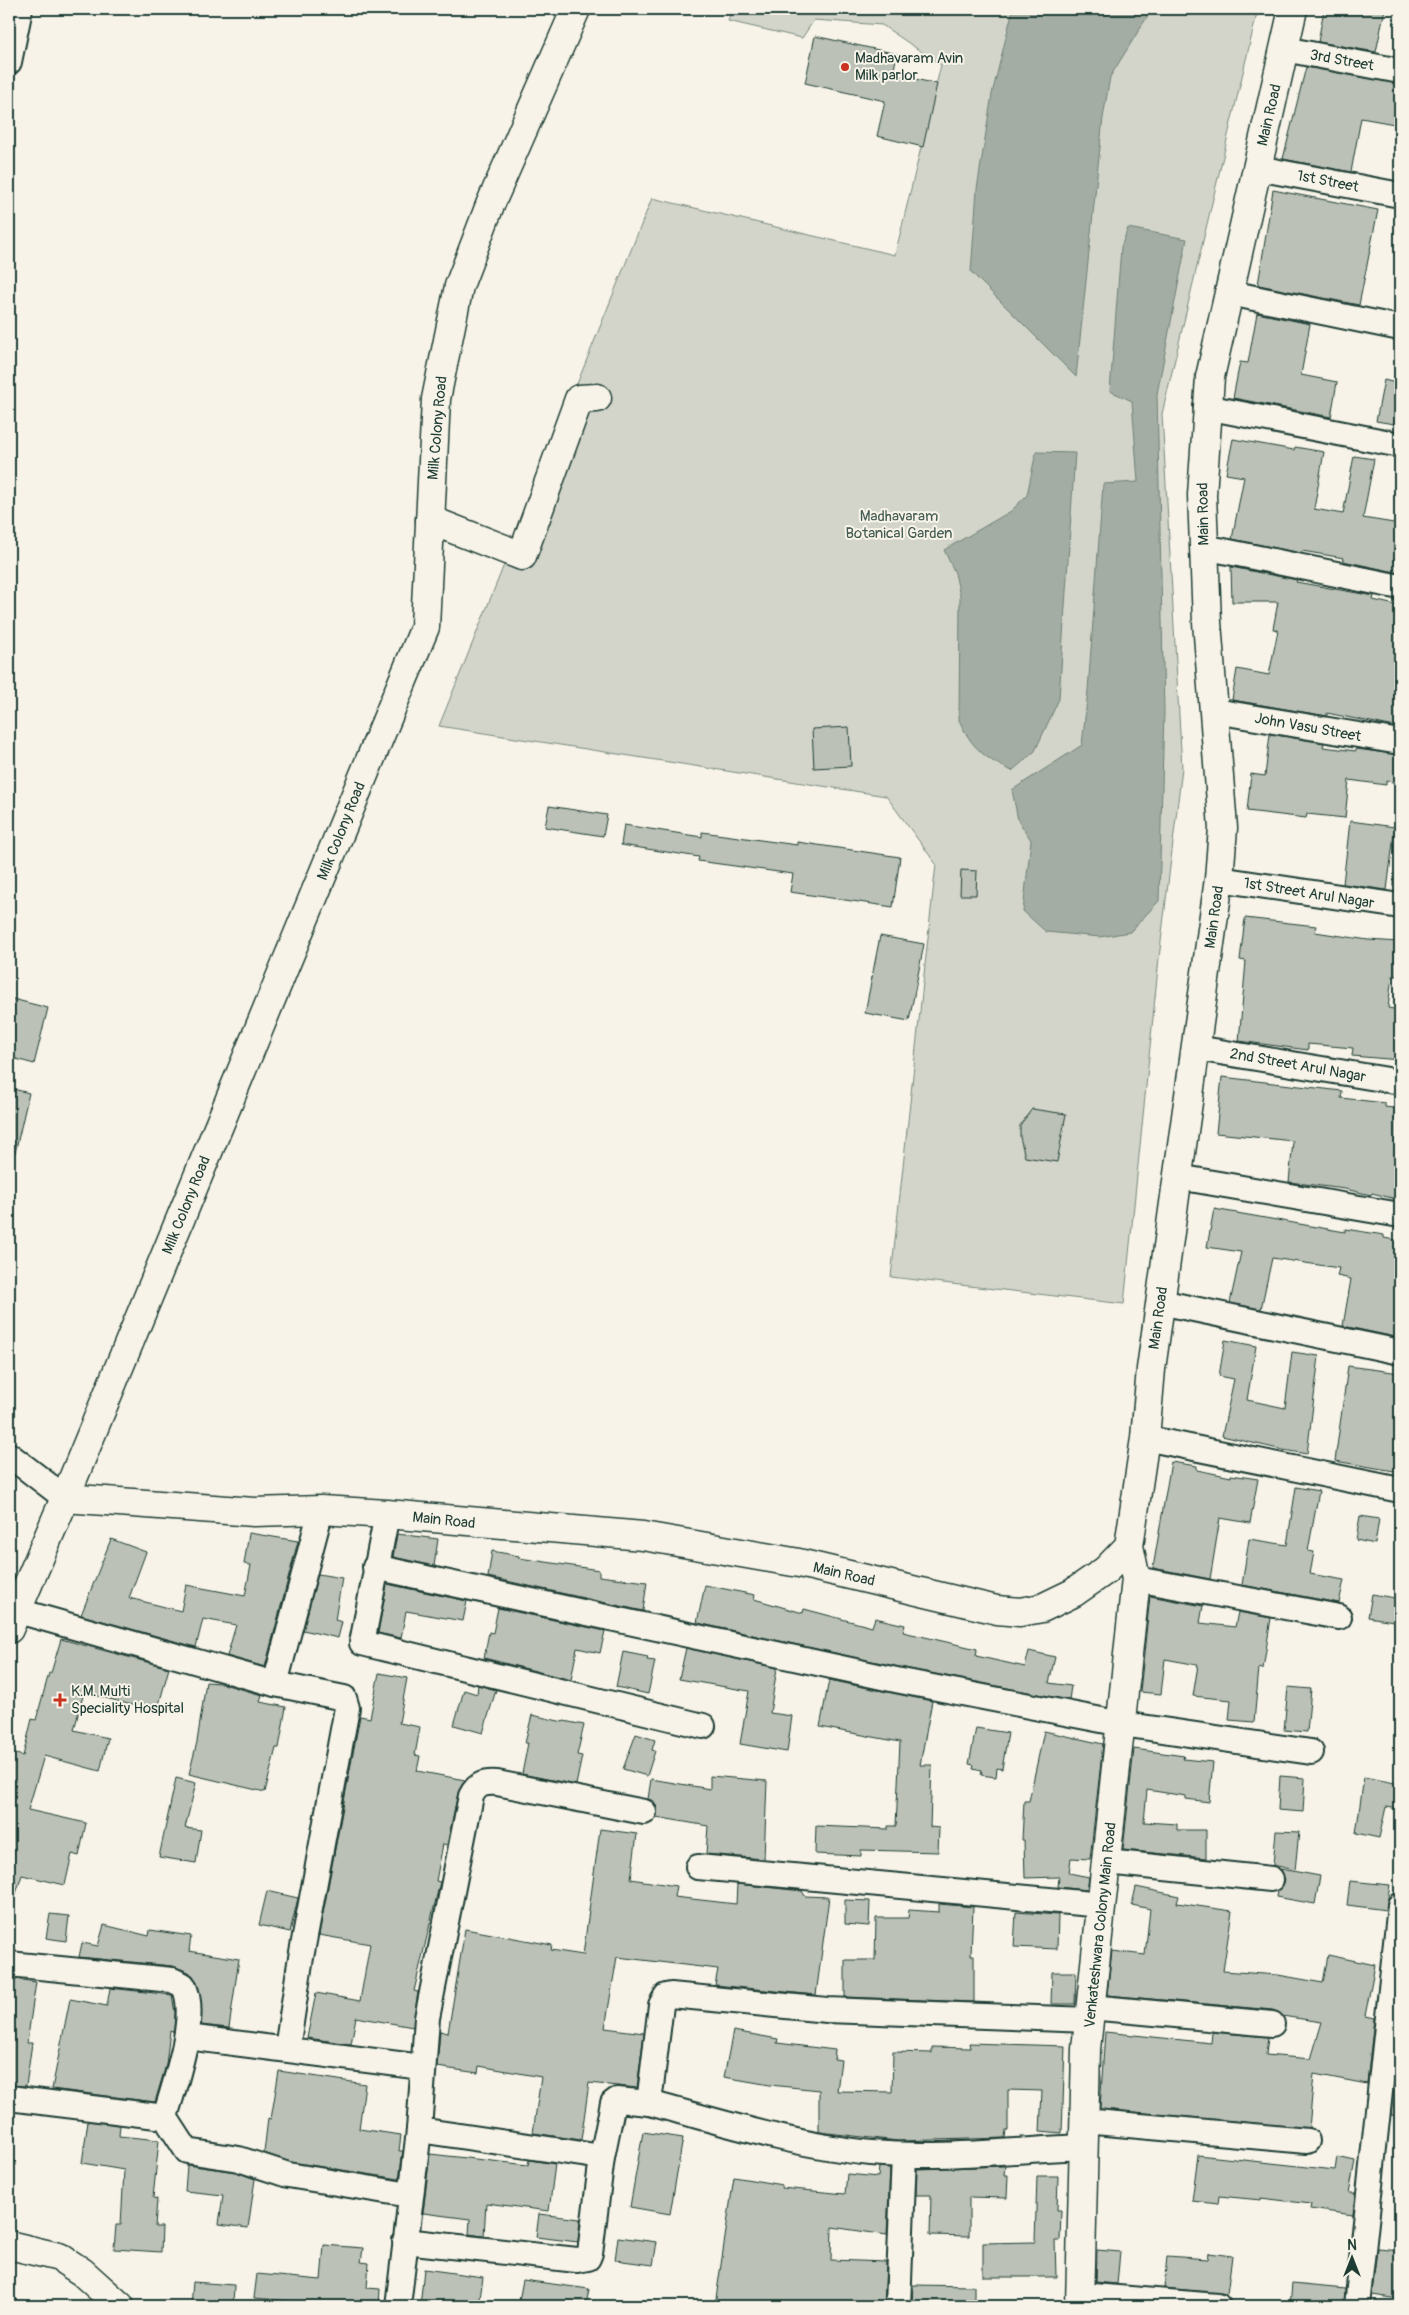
<svg xmlns="http://www.w3.org/2000/svg" width="1409" height="2315" viewBox="0 0 1409 2315" font-family="Pangolin,sans-serif">
<style>
.green{fill:#d3d5ca;stroke:#79897f}
.water{fill:#a4ada3;stroke:#6f8077}
.building{fill:#bbc1b6;stroke:#1f3d34}
.lines{fill:none;stroke-linecap:round;stroke-linejoin:round}
.street-casing{stroke:#1f3d34;stroke-width:28}
.secondary-casing{stroke:#1f3d34;stroke-width:31}
.street{stroke:#f7f3e8;stroke-width:24}
.secondary{stroke:#f7f3e8;stroke-width:28}
.poi-dot{fill:#c8321e;stroke:#f7f3e8;stroke-width:2}
.labels{text-anchor:middle;stroke-width:4;stroke-linejoin:round;paint-order:stroke}
.poi-label{font-size:15px;fill:#1f3d34;stroke:#f7f3e8;text-anchor:start}
.street-label{font-size:15px;fill:#1f3d34;stroke:#f7f3e8}
.park-label{font-size:15px;fill:#435b52;stroke:#f7f3e8}
</style>
<rect width="100%" height="100%" fill="#f7f3e8"/>
<filter id="ink" filterUnits="userSpaceOnUse"><feTurbulence type="fractalNoise" baseFrequency=".02" numOctaves="2"/><feDisplacementMap in="SourceGraphic" scale="10" xChannelSelector="R" yChannelSelector="G"/><feConvolveMatrix kernelMatrix="1 2 1 2 8 2 1 2 1" color-interpolation-filters="sRGB"/></filter>
<g filter="url(#ink)">
<!-- green -->
<path class="green" d="M 732,9 L 1258,9 L 1162,414 L 1182,768 L 1159,958 L 1124,1304 L 891,1277 L 936,864 L 886,796 L 439,726 L 652,198 L 895,255 L 941,65 L 882,25 L 814,20 L 802,38 L 728,21 Z"/>
<!-- water -->
<g class="water">
<path d="M 1013,9 L 1152,9 L 1110,77 L 1103,118 L 1076,377 L 971,272 L 977,189 L 992,94 Z"/>
<path d="M 1128,228 L 1187,239 L 1157,394 L 1164,711 L 1159,901 L 1130,932 L 1100,937 L 1046,932 L 1023,911 L 1031,840 L 1018,820 L 1012,790 L 1082,745 L 1088,690 L 1103,484 L 1138,482 L 1132,401 L 1110,391 L 1121,247 Z"/>
<path d="M 1036,452 L 1075,453 L 1059,699 L 1035,751 L 1012,771 C 985,759 971,747 959,720 L 960,596 L 955,573 L 944,550 L 1011,511 L 1027,495 Z"/>
</g>
<!-- building -->
<g class="building">
<path d="M 1324,9 L 1385,9 L 1376,52 L 1318,42 Z"/>
<path d="M 815,36 L 897,54 L 893,74 L 937,84 L 923,147 L 877,136 L 885,101 L 805,83 Z"/>
<path d="M 1306,67 L 1400,84 L 1400,125 L 1361,118 L 1351,172 L 1283,159 Z"/>
<path d="M 1273,190 L 1378,210 L 1359,305 L 1258,285 Z"/>
<path d="M 1257,313 L 1310,324 L 1301,375 L 1337,382 L 1331,417 L 1233,398 L 1240,362 L 1248,363 Z"/>
<path d="M 1384,380 L 1400,384 L 1394,424 L 1376,421 Z"/>
<path d="M 1233,439 L 1294,450 L 1295,447 L 1324,452 L 1314,509 L 1343,514 L 1354,456 L 1374,459 L 1363,518 L 1400,524 L 1400,573 L 1343,561 L 1344,558 L 1302,551 L 1301,553 L 1232,539 L 1244,477 L 1226,474 Z"/>
<path d="M 1231,567 L 1297,580 L 1296,582 L 1374,596 L 1373,600 L 1400,606 L 1400,635 L 1394,672 L 1400,673 L 1400,728 L 1327,713 L 1327,716 L 1232,700 L 1237,669 L 1269,675 L 1278,630 L 1273,629 L 1278,602 L 1232,602 Z"/>
<path d="M 849,727 L 851,766 L 814,768 L 812,729 Z"/>
<path d="M 1270,734 L 1324,743 L 1323,747 L 1356,751 L 1357,749 L 1400,755 L 1400,783 L 1386,781 L 1386,785 L 1349,780 L 1345,818 L 1307,814 L 1306,818 L 1247,811 L 1251,774 L 1265,776 Z"/>
<path d="M 549,806 L 607,815 L 603,836 L 545,827 Z"/>
<path d="M 1350,821 L 1395,827 L 1387,890 L 1343,884 Z"/>
<path d="M 624,825 L 702,837 L 702,832 L 797,845 L 797,842 L 900,857 L 893,907 L 790,892 L 793,874 L 698,861 L 699,857 L 621,845 Z"/>
<path d="M 961,870 L 977,871 L 976,895 L 960,895 Z"/>
<path d="M 1245,918 L 1316,926 L 1315,932 L 1368,940 L 1400,942 L 1400,976 L 1392,976 L 1388,1008 L 1400,1010 L 1400,1060 L 1352,1056 L 1353,1048 L 1308,1044 L 1308,1050 L 1239,1041 L 1246,961 L 1240,960 Z"/>
<path d="M 880,936 L 924,944 L 909,1021 L 865,1013 Z"/>
<path d="M 9,998 L 48,1008 L 34,1064 L 9,1057 Z"/>
<path d="M 1222,1077 L 1342,1091 L 1341,1098 L 1385,1103 L 1385,1107 L 1400,1109 L 1400,1200 L 1372,1193 L 1371,1195 L 1345,1189 L 1289,1182 L 1293,1141 L 1216,1133 Z"/>
<path d="M 9,1088 L 29,1093 L 15,1153 L 9,1152 Z"/>
<path d="M 1032,1109 L 1066,1114 L 1057,1162 L 1025,1157 L 1020,1137 L 1020,1125 Z"/>
<path d="M 1214,1209 L 1345,1232 L 1345,1229 L 1384,1235 L 1384,1238 L 1400,1241 L 1400,1338 L 1343,1326 L 1351,1279 L 1337,1276 L 1339,1268 L 1272,1258 L 1261,1309 L 1230,1303 L 1241,1252 L 1207,1247 Z"/>
<path d="M 1225,1340 L 1256,1346 L 1247,1400 L 1285,1408 L 1292,1352 L 1319,1356 L 1307,1454 L 1283,1450 L 1222,1436 L 1234,1379 L 1219,1376 Z"/>
<path d="M 1348,1366 L 1400,1373 L 1400,1472 L 1335,1461 Z"/>
<path d="M 1171,1462 L 1197,1466 L 1197,1470 L 1231,1477 L 1231,1475 L 1258,1479 L 1250,1523 L 1220,1518 L 1210,1579 L 1153,1568 Z"/>
<path d="M 1296,1487 L 1319,1491 L 1308,1551 L 1314,1552 L 1310,1574 L 1344,1580 L 1339,1603 L 1242,1585 L 1249,1539 L 1287,1545 Z"/>
<path d="M 1360,1516 L 1379,1519 L 1375,1544 L 1356,1540 Z"/>
<path d="M 249,1533 L 298,1541 L 265,1667 L 227,1656 L 236,1625 L 203,1619 L 196,1647 L 81,1615 L 111,1539 L 146,1552 L 129,1598 L 181,1611 L 186,1585 L 245,1596 L 251,1565 L 244,1564 Z"/>
<path d="M 397,1534 L 438,1539 L 434,1566 L 393,1557 Z"/>
<path d="M 492,1551 L 519,1556 L 519,1558 L 599,1570 L 599,1576 L 647,1582 L 643,1611 L 488,1577 Z"/>
<path d="M 318,1574 L 342,1578 L 335,1620 L 342,1622 L 338,1638 L 303,1630 Z"/>
<path d="M 387,1584 L 467,1601 L 463,1621 L 406,1611 L 401,1638 L 378,1633 Z"/>
<path d="M 705,1585 L 755,1595 L 754,1599 L 803,1613 L 804,1609 L 872,1627 L 875,1618 L 905,1625 L 903,1632 L 977,1649 L 976,1656 L 1025,1667 L 1029,1651 L 1055,1657 L 1049,1683 L 1071,1686 L 1069,1700 L 899,1667 L 697,1623 Z"/>
<path d="M 1372,1594 L 1400,1599 L 1400,1622 L 1368,1617 Z"/>
<path d="M 1150,1596 L 1203,1606 L 1200,1623 L 1235,1627 L 1238,1612 L 1271,1618 L 1263,1669 L 1259,1668 L 1254,1722 L 1229,1720 L 1231,1700 L 1193,1696 L 1198,1665 L 1165,1659 L 1161,1694 L 1140,1692 Z"/>
<path d="M 498,1608 L 605,1631 L 600,1653 L 577,1648 L 571,1680 L 484,1658 L 489,1632 L 493,1633 Z"/>
<path d="M 61,1639 L 169,1668 L 157,1712 L 84,1692 L 74,1730 L 108,1738 L 100,1771 L 44,1756 L 28,1810 L 86,1823 L 79,1856 L 72,1854 L 65,1885 L 22,1875 L 12,1906 L 9,1905 L 9,1752 L 23,1756 L 32,1719 L 36,1720 L 49,1673 L 51,1673 Z"/>
<path d="M 686,1648 L 777,1668 L 770,1713 L 792,1716 L 787,1752 L 740,1744 L 749,1691 L 679,1679 Z"/>
<path d="M 623,1652 L 648,1657 L 647,1660 L 655,1661 L 648,1694 L 616,1687 Z"/>
<path d="M 379,1673 L 407,1678 L 399,1723 L 420,1727 L 415,1755 L 420,1756 L 417,1771 L 465,1780 L 458,1793 L 447,1845 L 443,1844 L 436,1881 L 440,1882 L 414,1991 L 418,1992 L 413,2027 L 356,2017 L 351,2044 L 307,2038 L 316,1993 L 360,2001 L 370,1944 L 319,1935 L 360,1716 L 370,1718 Z"/>
<path d="M 829,1680 L 932,1701 L 920,1765 L 932,1765 L 930,1827 L 939,1828 L 938,1852 L 861,1850 L 861,1856 L 815,1854 L 816,1826 L 888,1829 L 888,1826 L 896,1826 L 900,1742 L 820,1727 Z"/>
<path d="M 206,1682 L 220,1683 L 262,1695 L 260,1702 L 286,1707 L 279,1748 L 276,1748 L 265,1792 L 189,1774 L 197,1742 Z"/>
<path d="M 478,1685 L 496,1690 L 483,1733 L 454,1725 L 464,1690 L 477,1694 Z"/>
<path d="M 1288,1687 L 1311,1689 L 1307,1732 L 1284,1730 Z"/>
<path d="M 532,1715 L 563,1722 L 564,1721 L 584,1725 L 577,1755 L 582,1756 L 576,1785 L 522,1774 L 528,1743 L 525,1743 Z"/>
<path d="M 976,1728 L 1008,1733 L 1002,1769 L 997,1768 L 996,1777 L 981,1775 L 982,1771 L 973,1769 L 974,1765 L 969,1764 Z"/>
<path d="M 1044,1731 L 1103,1744 L 1090,1859 L 1071,1858 L 1069,1873 L 1089,1877 L 1087,1890 L 1058,1887 L 1059,1877 L 1025,1878 L 1024,1840 L 1022,1840 L 1024,1801 L 1029,1801 Z"/>
<path d="M 636,1734 L 655,1740 L 652,1750 L 655,1751 L 647,1776 L 623,1769 Z"/>
<path d="M 1134,1749 L 1184,1756 L 1183,1759 L 1213,1762 L 1209,1802 L 1186,1799 L 1186,1796 L 1147,1790 L 1144,1822 L 1177,1824 L 1177,1830 L 1206,1830 L 1206,1858 L 1123,1850 Z"/>
<path d="M 710,1776 L 767,1781 L 764,1859 L 706,1854 L 708,1826 L 656,1817 L 657,1808 L 654,1801 L 648,1799 L 651,1779 L 710,1789 Z"/>
<path d="M 1280,1776 L 1305,1778 L 1303,1812 L 1278,1810 Z"/>
<path d="M 1364,1777 L 1400,1784 L 1400,1809 L 1386,1807 L 1379,1838 L 1356,1833 Z"/>
<path d="M 176,1778 L 196,1783 L 185,1828 L 201,1830 L 196,1863 L 159,1857 Z"/>
<path d="M 600,1829 L 637,1834 L 631,1879 L 676,1886 L 674,1897 L 736,1904 L 737,1884 L 802,1891 L 805,1896 L 829,1897 L 816,1995 L 715,1985 L 718,1969 L 617,1957 L 605,2028 L 644,2033 L 637,2088 L 589,2083 L 581,2140 L 533,2133 L 541,2077 L 479,2066 L 478,2073 L 437,2067 L 440,2031 L 448,2033 L 465,1929 L 552,1945 L 551,1950 L 583,1955 Z"/>
<path d="M 1276,1831 L 1299,1832 L 1295,1870 L 1273,1865 Z"/>
<path d="M 1281,1869 L 1320,1876 L 1315,1904 L 1276,1897 L 1277,1891 L 1282,1887 L 1285,1881 Z"/>
<path d="M 1350,1881 L 1390,1885 L 1386,1910 L 1347,1905 Z"/>
<path d="M 1136,1887 L 1179,1896 L 1177,1903 L 1232,1911 L 1223,1971 L 1278,1975 L 1323,1983 L 1328,1955 L 1375,1965 L 1365,2016 L 1374,2018 L 1367,2084 L 1314,2074 L 1309,2128 L 1100,2109 L 1105,2032 L 1211,2043 L 1212,2032 L 1268,2037 L 1266,2055 L 1311,2059 L 1322,2022 L 1282,2016 L 1273,2010 L 1107,1995 L 1112,1951 L 1145,1955 L 1150,1909 L 1132,1905 Z"/>
<path d="M 267,1891 L 298,1898 L 290,1932 L 259,1925 Z"/>
<path d="M 845,1900 L 870,1901 L 869,1926 L 845,1924 Z"/>
<path d="M 939,1904 L 973,1907 L 971,1955 L 974,1955 L 974,2002 L 845,1997 L 845,1960 L 875,1960 L 876,1918 L 908,1918 L 909,1910 L 939,1912 Z"/>
<path d="M 1016,1912 L 1058,1915 L 1057,1949 L 1014,1947 Z"/>
<path d="M 50,1914 L 69,1916 L 66,1941 L 46,1938 Z"/>
<path d="M 104,1925 L 149,1936 L 150,1930 L 191,1936 L 189,1951 L 239,1959 L 229,2028 L 201,2025 L 200,1993 L 196,1980 L 189,1972 L 173,1966 L 79,1957 L 82,1943 L 98,1946 Z"/>
<path d="M 1052,1972 L 1076,1972 L 1075,2004 L 1051,2004 Z"/>
<path d="M 9,1978 L 36,1982 L 27,2043 L 32,2043 L 26,2086 L 9,2085 Z"/>
<path d="M 110,1988 L 172,1995 L 175,2013 L 174,2029 L 173,2032 L 170,2031 L 166,2065 L 155,2102 L 52,2089 L 70,1999 L 107,2006 Z"/>
<path d="M 733,2031 L 778,2039 L 777,2043 L 835,2050 L 834,2059 L 841,2060 L 837,2091 L 892,2092 L 893,2052 L 932,2053 L 932,2047 L 970,2048 L 969,2043 L 1065,2046 L 1062,2133 L 1040,2131 L 1042,2091 L 1008,2090 L 1008,2130 L 1006,2130 L 1005,2138 L 898,2141 L 819,2132 L 819,2090 L 770,2085 L 724,2077 Z"/>
<path d="M 1400,2032 L 1400,2116 L 1391,2115 Z"/>
<path d="M 279,2071 L 365,2084 L 359,2129 L 401,2135 L 399,2151 L 403,2151 L 399,2179 L 291,2162 L 264,2153 L 268,2118 L 271,2119 Z"/>
<path d="M 88,2121 L 120,2125 L 119,2136 L 159,2140 L 153,2198 L 157,2199 L 155,2227 L 162,2227 L 161,2252 L 114,2249 L 116,2225 L 121,2225 L 124,2170 L 82,2163 Z"/>
<path d="M 643,2132 L 683,2138 L 670,2214 L 630,2207 Z"/>
<path d="M 430,2154 L 528,2165 L 529,2160 L 555,2164 L 549,2211 L 486,2203 L 484,2236 L 469,2234 L 470,2219 L 423,2213 Z"/>
<path d="M 1198,2155 L 1335,2170 L 1337,2157 L 1355,2161 L 1349,2193 L 1355,2193 L 1353,2215 L 1310,2209 L 1311,2204 L 1261,2198 L 1261,2200 L 1219,2196 L 1218,2204 L 1192,2201 Z"/>
<path d="M 187,2165 L 236,2172 L 255,2179 L 248,2228 L 219,2224 L 223,2195 L 185,2191 Z"/>
<path d="M 1005,2166 L 1004,2175 L 1008,2175 L 1007,2198 L 969,2197 L 969,2236 L 930,2235 L 931,2195 L 916,2195 L 917,2169 Z"/>
<path d="M 879,2167 L 890,2168 L 887,2235 L 832,2227 L 831,2260 L 886,2262 L 884,2306 L 715,2305 L 734,2177 L 782,2185 L 782,2188 L 845,2194 L 847,2174 L 878,2177 Z"/>
<path d="M 1037,2176 L 1058,2176 L 1057,2210 L 1061,2210 L 1060,2241 L 1055,2241 L 1056,2277 L 983,2277 L 983,2243 L 1035,2242 Z"/>
<path d="M 539,2214 L 580,2219 L 578,2242 L 536,2237 Z"/>
<path d="M 618,2237 L 657,2242 L 653,2265 L 615,2260 Z"/>
<path d="M 324,2245 L 363,2248 L 361,2262 L 369,2263 L 367,2288 L 380,2289 L 379,2306 L 315,2306 L 315,2303 L 254,2298 L 257,2274 L 321,2280 Z"/>
<path d="M 1377,2248 L 1400,2250 L 1400,2299 L 1372,2295 Z"/>
<path d="M 1097,2250 L 1120,2252 L 1117,2284 L 1096,2282 Z"/>
<path d="M 1209,2253 L 1232,2256 L 1227,2294 L 1164,2288 L 1167,2256 L 1208,2259 Z"/>
<path d="M 424,2269 L 483,2277 L 479,2306 L 420,2306 Z"/>
<path d="M 523,2280 L 589,2289 L 586,2306 L 518,2306 Z"/>
<path d="M 193,2282 L 234,2285 L 233,2306 L 191,2306 Z"/>
<path d="M 1292,2284 L 1345,2289 L 1344,2306 L 1290,2306 Z"/>
<path d="M 913,2285 L 974,2286 L 974,2306 L 912,2306 Z"/>
</g>
<g class="lines">
<!-- street casing -->
<g class="street-casing">
<g id="street">
<path d="M 1284,49 L 1400,71"/>
<path d="M 9,62 L 20,9"/>
<path d="M 1257,168 L 1400,195"/>
<path d="M 1230,293 L 1400,328"/>
<path d="M 1206,407 L 1400,445"/>
<path d="M 1204,547 L 1400,587"/>
<path d="M 1215,711 L 1400,742"/>
<path d="M 1219,879 L 1400,906"/>
<path d="M 1196,1048 L 1400,1082"/>
<path d="M 1178,1177 L 1400,1215"/>
<path d="M 1160,1302 L 1400,1352"/>
<path d="M 1145,1438 L 1400,1490"/>
<path d="M 9,1455 L 65,1498"/>
<path d="M 387,1514 L 362,1643 L 703,1726"/>
<path d="M 375,1567 L 896,1680 L 1122,1724 L 1311,1752"/>
<path d="M 1136,1579 L 1339,1617"/>
<path d="M 18,1611 L 275,1684 L 344,1698 L 347,1708 L 300,1963 L 287,2049"/>
<path d="M 275,1684 L 321,1510"/>
<path d="M 1106,1862 L 1271,1879"/>
<path d="M 698,1867 L 1102,1905"/>
<path d="M 9,1964 L 172,1980 L 183,1985 C 200,2013 174,2086 165,2117"/>
<path d="M 1090,2007 L 1272,2024"/>
<path d="M 187,2037 L 422,2067"/>
<path d="M 9,2098 L 165,2117 L 187,2151 L 239,2159 L 288,2175 L 410,2195"/>
<path d="M 1084,2121 L 1307,2141"/>
<path d="M 419,2130 L 602,2157"/>
<path d="M 1083,2147 C 1013,2150 941,2159 871,2153 C 796,2146 722,2122 649,2103 L 661,2005 L 666,1996 L 671,1995 L 827,2010 L 1089,2020"/>
<path d="M 405,2241 L 577,2260 L 588,2258 L 590,2253 L 602,2157 L 613,2103 L 617,2100 L 649,2103"/>
<path d="M 1080,2295 L 1218,2306"/>
<path d="M 398,2306 L 419,2130 L 427,2018 L 471,1796 C 477,1784 484,1782 497,1783 L 644,1812"/>
<path d="M 898,2306 L 904,2155"/>
<path d="M 1357,2306 L 1400,1905"/>
</g>
</g>
<!-- secondary casing -->
<g class="secondary-casing">
<g id="secondary">
<path d="M 430,520 L 522,556 L 579,399 L 597,398"/>
<path d="M 65,1498 L 254,1512 L 321,1510 L 387,1514 L 643,1536 L 799,1563 L 997,1610 L 1020,1612 L 1042,1608 L 1073,1593 L 1106,1570 L 1129,1546 L 1145,1438 L 1151,1369 L 1219,879 L 1223,828 L 1207,622 L 1202,495 L 1210,377 L 1293,9"/>
<path d="M 9,1629 L 65,1498 L 425,627 L 436,399 L 459,286 L 490,205 L 576,9"/>
<path d="M 9,2245 L 59,2257 L 82,2272 L 120,2306"/>
<path d="M 1080,2306 L 1086,2049 L 1136,1579 L 1129,1546"/>
</g>
</g>
<!-- street -->
<use href="#street" class="street"/>
<!-- secondary -->
<use href="#secondary" class="secondary"/>
</g>
</g>
<!-- markers -->
<g class="poi-dot">
<circle cx="845" cy="67" r="5"/>
<path d="M57.5 1692.5h5v5h5v5h-5v5h-5v-5h-5v-5h5z"/>
</g>
<g class="labels">
<!-- poi labels -->
<g class="poi-label">
<text x="855" y="63">Madhavaram Avin<tspan x="855" dy="17">Milk parlor</tspan></text>
<text x="71" y="1696">K.M. Multi<tspan x="71" dy="17">Speciality Hospital</tspan></text>
</g>
<!-- street labels -->
<g class="street-label">
<text transform="translate(1342 60) rotate(10)" y="5">3rd Street</text>
<text transform="translate(1269 115) rotate(-77)" y="5">Main Road</text>
<text transform="translate(1328 181) rotate(11)" y="5">1st Street</text>
<text transform="translate(437 428) rotate(-85)" y="5">Milk Colony Road</text>
<text transform="translate(1203 514) rotate(-91)" y="5">Main Road</text>
<text transform="translate(1308 727) rotate(10)" y="5">John Vasu Street</text>
<text transform="translate(341 831) rotate(-68)" y="5">Milk Colony Road</text>
<text transform="translate(1309 893) rotate(9)" y="5">1st Street Arul Nagar</text>
<text transform="translate(1214 917) rotate(-82)" y="5">Main Road</text>
<text transform="translate(1298 1065) rotate(10)" y="5">2nd Street Arul Nagar</text>
<text transform="translate(186 1205) rotate(-68)" y="5">Milk Colony Road</text>
<text transform="translate(1158 1318) rotate(-82)" y="5">Main Road</text>
<text transform="translate(444 1520) rotate(6)" y="5">Main Road</text>
<text transform="translate(844 1574) rotate(13)" y="5">Main Road</text>
<text transform="translate(1100 1925) rotate(-84)" y="5">Venkateshwara Colony Main Road</text>
</g>
<!-- park labels -->
<g class="park-label">
<text x="899" y="521">Madhavaram<tspan x="899" dy="17">Botanical Garden</tspan></text>
</g>
</g>
<!-- margin -->
<rect width="1409" height="2315" fill="none" stroke="#f7f3e8" stroke-width="30"/>
<rect x="15" y="15" width="1379" height="2285" fill="none" stroke="#1f3d34" stroke-width="2" filter="url(#ink)"/>
<!-- north arrow -->
<g transform="translate(1352 2258)" stroke="#f7f3e8" stroke-width="4" paint-order="stroke">
<path d="M0-4L9 19L0 12L-9 19Z" fill="#1f3d34"/>
<text y="-8" font-size="14" font-weight="bold" text-anchor="middle" fill="#1f3d34">N</text>
</g>
</svg>
